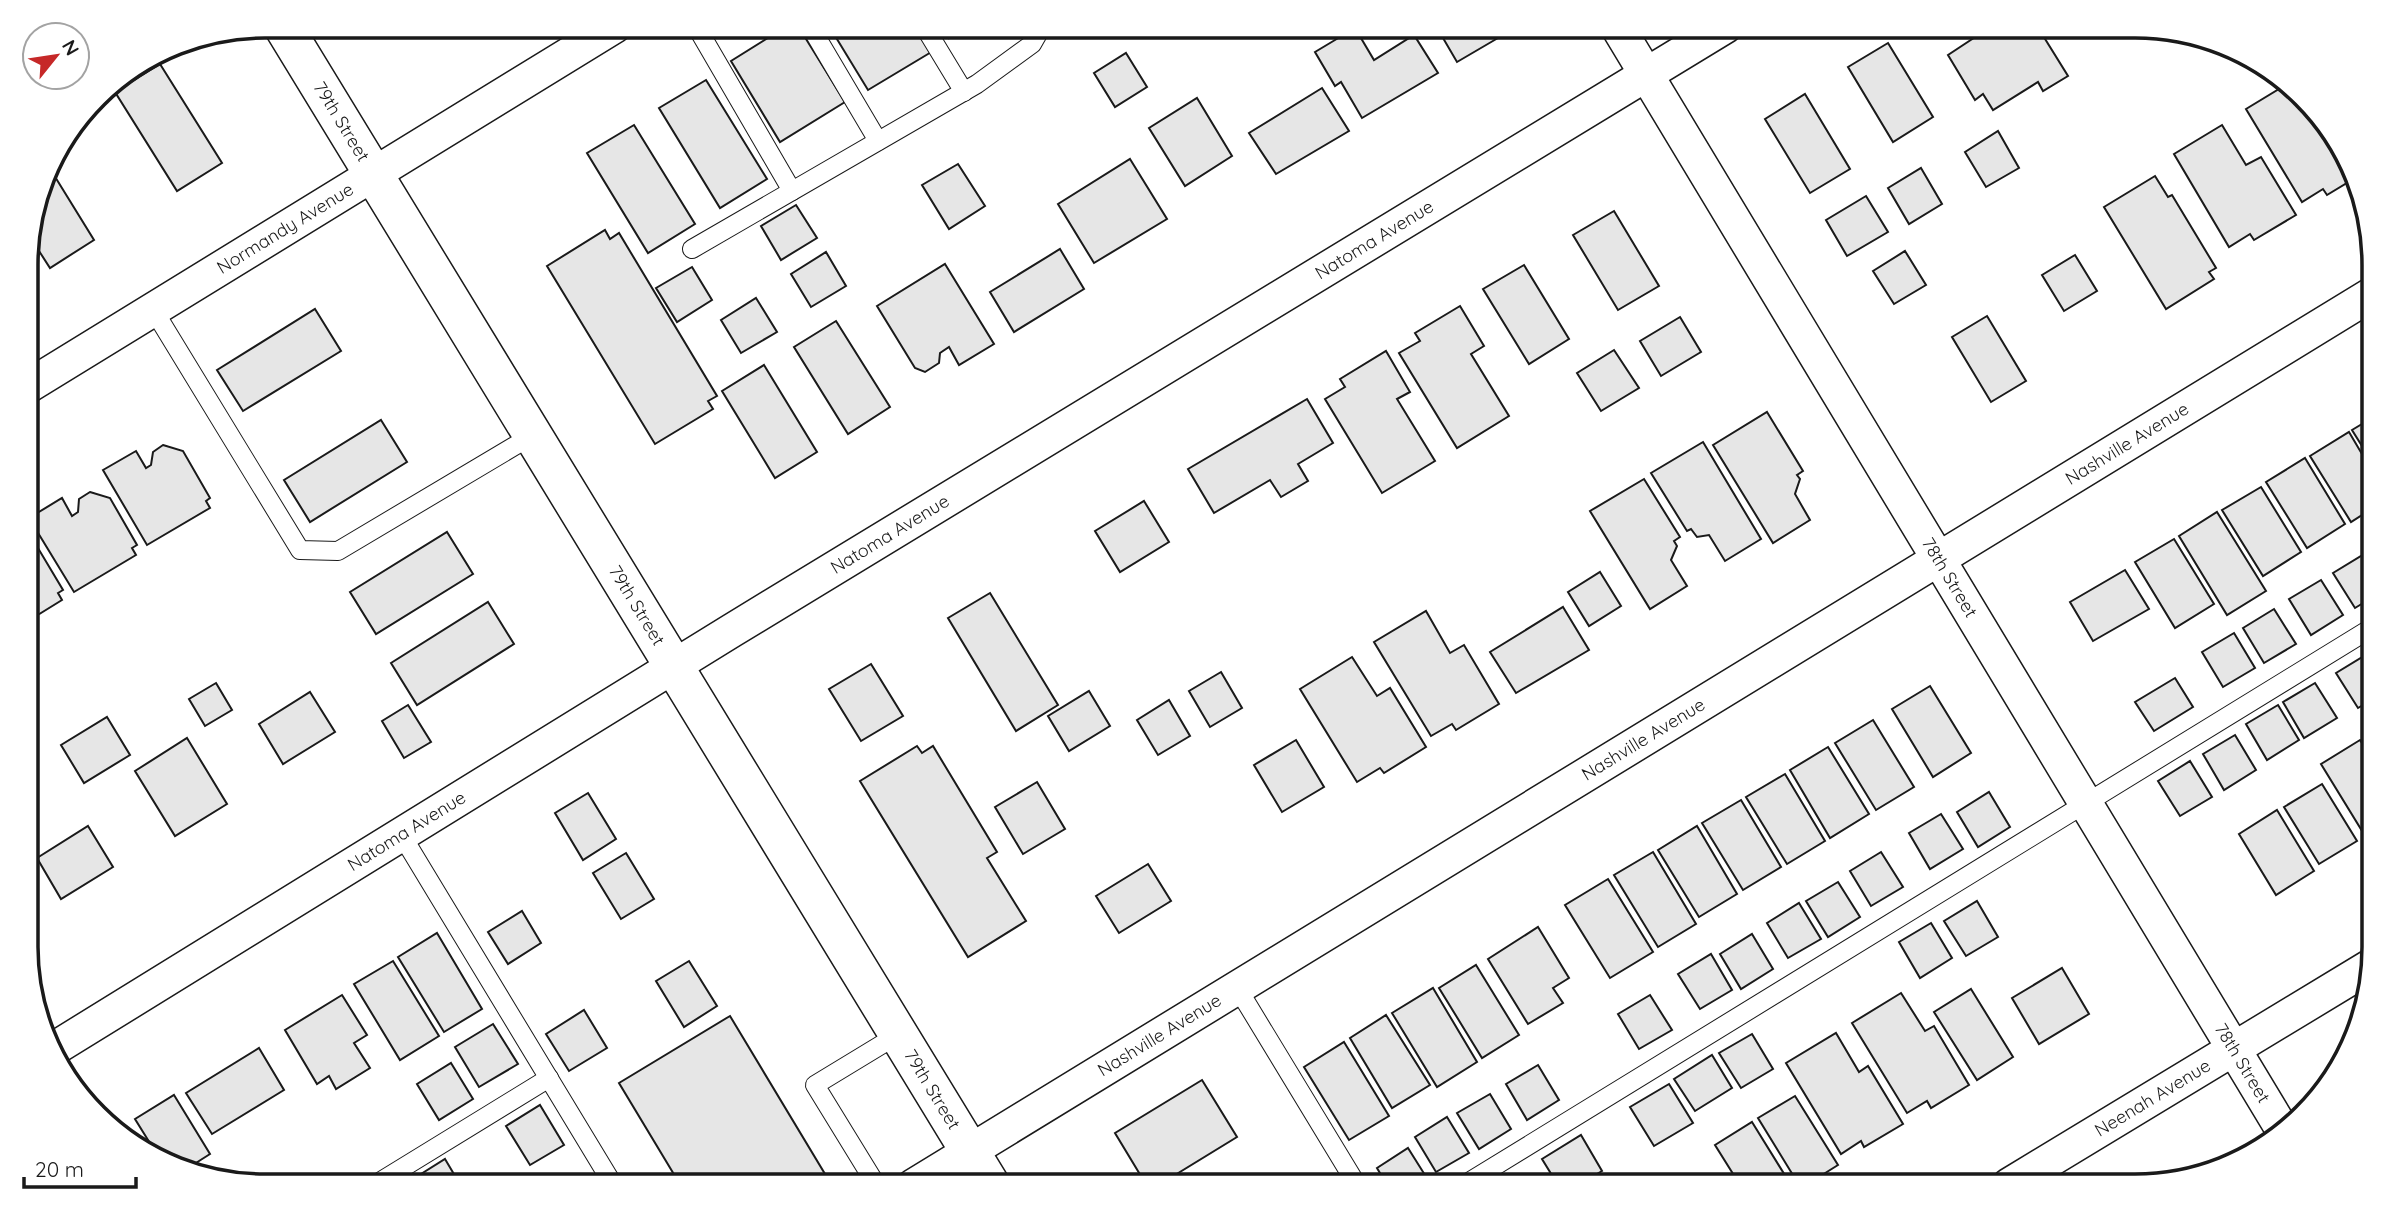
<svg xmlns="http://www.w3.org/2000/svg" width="2400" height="1212" viewBox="0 0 2400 1212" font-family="Quicksand,sans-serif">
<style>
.building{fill:#e6e6e6;stroke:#1a1a1a;stroke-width:2}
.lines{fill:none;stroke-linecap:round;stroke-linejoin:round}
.lane-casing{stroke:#1a1a1a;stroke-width:20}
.street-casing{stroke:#1a1a1a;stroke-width:36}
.secondary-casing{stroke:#1a1a1a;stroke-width:41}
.lane{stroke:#fff;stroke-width:18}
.street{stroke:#fff;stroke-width:33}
.secondary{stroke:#fff;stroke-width:38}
.labels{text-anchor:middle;stroke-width:5;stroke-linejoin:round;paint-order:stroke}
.street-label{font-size:18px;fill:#1a1a1a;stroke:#fff}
.rim{fill:none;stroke:#1a1a1a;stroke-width:3.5}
</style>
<rect width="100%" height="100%" fill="#fff"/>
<!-- building -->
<g class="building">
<path d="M 787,26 L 798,26 L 845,102 L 780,142 L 731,61 Z"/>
<path d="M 829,26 L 918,26 L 933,51 L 868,90 Z"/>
<path d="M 942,26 L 969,26 L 949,38 Z"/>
<path d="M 1119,26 L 1144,26 L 1126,37 Z"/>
<path d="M 1436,26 L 1491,26 L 1498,38 L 1457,62 Z"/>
<path d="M 1992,26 L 2037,26 L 2068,76 L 2043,91 L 2038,82 L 1993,110 L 1983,94 L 1975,100 L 1948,55 Z"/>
<path d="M 2114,26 L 2134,26 L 2136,27 L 2120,36 Z"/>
<path d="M 1355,28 L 1374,60 L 1414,35 L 1438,73 L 1362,118 L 1341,82 L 1335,86 L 1315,52 Z"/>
<path d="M 1888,43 L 1933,117 L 1893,142 L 1848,67 Z"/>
<path d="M 1126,53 L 1147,87 L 1115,107 L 1094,73 Z"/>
<path d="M 160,64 L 222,163 L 177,191 L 115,92 Z"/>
<path d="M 706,80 L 767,179 L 720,208 L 659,108 Z"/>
<path d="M 2284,86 L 2315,112 L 2320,120 L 2325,120 L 2350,181 L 2327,195 L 2323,189 L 2302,202 L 2246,109 Z"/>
<path d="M 1322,88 L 1349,131 L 1276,174 L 1249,133 Z"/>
<path d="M 1805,94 L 1850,169 L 1810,193 L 1765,119 Z"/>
<path d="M 1197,98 L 1232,156 L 1185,186 L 1149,128 Z"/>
<path d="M 634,125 L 695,224 L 648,253 L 587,153 Z"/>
<path d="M 2222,125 L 2246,165 L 2261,157 L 2296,215 L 2254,240 L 2250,234 L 2229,247 L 2174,154 Z"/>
<path d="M 1998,131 L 2019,168 L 1986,187 L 1965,152 Z"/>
<path d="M 1130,159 L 1167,219 L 1094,263 L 1058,204 Z"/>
<path d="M 958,164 L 985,206 L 949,229 L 922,185 Z"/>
<path d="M 49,167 L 94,240 L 50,268 L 30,237 Z"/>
<path d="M 1921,168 L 1942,204 L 1909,224 L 1888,188 Z"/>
<path d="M 2155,176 L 2168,197 L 2172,195 L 2216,268 L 2209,272 L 2214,279 L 2166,309 L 2104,207 Z"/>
<path d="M 1866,196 L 1888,232 L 1847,256 L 1826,220 Z"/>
<path d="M 796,205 L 817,238 L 781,260 L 761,226 Z"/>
<path d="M 1614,211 L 1659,286 L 1618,310 L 1573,235 Z"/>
<path d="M 605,230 L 610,239 L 619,233 L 717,396 L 708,401 L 713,409 L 655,444 L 547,266 Z"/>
<path d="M 1060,249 L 1084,289 L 1014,332 L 990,292 Z"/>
<path d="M 1905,251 L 1926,285 L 1894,304 L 1873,271 Z"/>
<path d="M 826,252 L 846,286 L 811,307 L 791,274 Z"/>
<path d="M 2075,255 L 2097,291 L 2064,311 L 2042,275 Z"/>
<path d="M 945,264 L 994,344 L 959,365 L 949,347 L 940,353 L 939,363 L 925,372 L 915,368 L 877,306 Z"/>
<path d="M 1524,265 L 1569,339 L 1529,364 L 1483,289 Z"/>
<path d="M 692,267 L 712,300 L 677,322 L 656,288 Z"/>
<path d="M 756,298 L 777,332 L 741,353 L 721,320 Z"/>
<path d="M 1460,306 L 1484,346 L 1471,354 L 1509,416 L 1457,448 L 1399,353 L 1420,341 L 1415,333 Z"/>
<path d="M 315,309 L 341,351 L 243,411 L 217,370 Z"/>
<path d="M 1987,316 L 2026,381 L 1991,402 L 1952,337 Z"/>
<path d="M 1680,317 L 1701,352 L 1661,376 L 1640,341 Z"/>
<path d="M 836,321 L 890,407 L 848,434 L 794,347 Z"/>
<path d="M 1614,350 L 1639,388 L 1601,411 L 1577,373 Z"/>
<path d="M 1386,351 L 1410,392 L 1397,399 L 1435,461 L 1382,493 L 1325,399 L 1345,387 L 1340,379 Z"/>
<path d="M 764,365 L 817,452 L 775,478 L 722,391 Z"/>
<path d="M 1307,399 L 1333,443 L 1298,464 L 1308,481 L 1281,497 L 1270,480 L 1214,513 L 1188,469 Z"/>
<path d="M 1767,412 L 1803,471 L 1797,475 L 1800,479 L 1795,494 L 1810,520 L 1773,543 L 1713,445 Z"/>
<path d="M 2372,418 L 2372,462 L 2352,430 Z"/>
<path d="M 381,420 L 407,462 L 310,522 L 284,480 Z"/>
<path d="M 2349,432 L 2372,471 L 2373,508 L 2351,522 L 2310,456 Z"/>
<path d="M 1703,442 L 1761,539 L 1725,561 L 1709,535 L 1697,537 L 1691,529 L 1687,531 L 1651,473 Z"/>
<path d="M 163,445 L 183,451 L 210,498 L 206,501 L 210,508 L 147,545 L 103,470 L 136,451 L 146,468 L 151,465 L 153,452 Z"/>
<path d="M 2305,458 L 2345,524 L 2307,548 L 2266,482 Z"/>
<path d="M 1644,479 L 1680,537 L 1674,541 L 1677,546 L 1671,560 L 1687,586 L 1650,609 L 1590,511 Z"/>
<path d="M 2261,487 L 2301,552 L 2263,576 L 2222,510 Z"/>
<path d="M 90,492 L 110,498 L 137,545 L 132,548 L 136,555 L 74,592 L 29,518 L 62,498 L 72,516 L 78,512 L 79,499 Z"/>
<path d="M 1144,501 L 1169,542 L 1120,572 L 1095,531 Z"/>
<path d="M 2217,512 L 2266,591 L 2227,615 L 2179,536 Z"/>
<path d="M 447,532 L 473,574 L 376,634 L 350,592 Z"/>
<path d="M 2174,539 L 2214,604 L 2175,628 L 2135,562 Z"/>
<path d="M 27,541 L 35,543 L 63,590 L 58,593 L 62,600 L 28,621 Z"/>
<path d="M 2366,553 L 2373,565 L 2373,597 L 2355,608 L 2333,573 Z"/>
<path d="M 2125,570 L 2149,609 L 2093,641 L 2070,602 Z"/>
<path d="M 1600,572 L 1621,606 L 1589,626 L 1568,592 Z"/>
<path d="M 2321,580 L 2343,615 L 2311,635 L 2289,599 Z"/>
<path d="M 990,593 L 1058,705 L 1016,731 L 948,618 Z"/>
<path d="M 488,602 L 514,644 L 417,705 L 391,663 Z"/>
<path d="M 1563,607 L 1589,650 L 1516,693 L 1490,652 Z"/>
<path d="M 2274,609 L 2296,644 L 2264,663 L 2243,628 Z"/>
<path d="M 1426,611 L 1450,653 L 1464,645 L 1499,704 L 1456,730 L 1452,724 L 1431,736 L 1374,642 Z"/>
<path d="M 2234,633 L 2255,668 L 2223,687 L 2202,652 Z"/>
<path d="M 2369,653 L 2373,660 L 2373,699 L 2358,708 L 2336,673 Z"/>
<path d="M 1352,657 L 1377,696 L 1390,688 L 1426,747 L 1384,773 L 1380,768 L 1357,782 L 1300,689 Z"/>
<path d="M 871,664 L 903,716 L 861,741 L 829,689 Z"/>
<path d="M 1221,672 L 1242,708 L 1210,727 L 1189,691 Z"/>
<path d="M 2175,678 L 2193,707 L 2154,731 L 2135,702 Z"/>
<path d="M 216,683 L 232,710 L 205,726 L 189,699 Z"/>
<path d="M 2315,683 L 2337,718 L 2304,738 L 2283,702 Z"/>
<path d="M 1930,686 L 1971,753 L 1933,777 L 1892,709 Z"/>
<path d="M 1089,691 L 1110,726 L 1069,751 L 1048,716 Z"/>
<path d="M 310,692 L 335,732 L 283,764 L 259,724 Z"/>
<path d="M 1169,700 L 1190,736 L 1158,755 L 1137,720 Z"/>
<path d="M 408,705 L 431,742 L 404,758 L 382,721 Z"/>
<path d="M 2278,705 L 2299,740 L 2267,760 L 2246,724 Z"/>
<path d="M 107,717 L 130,755 L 84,783 L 61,745 Z"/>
<path d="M 1873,720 L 1914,787 L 1876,810 L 1835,743 Z"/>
<path d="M 2235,735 L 2256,770 L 2224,790 L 2203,754 Z"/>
<path d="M 187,738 L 227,804 L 175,836 L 135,771 Z"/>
<path d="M 1296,740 L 1324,787 L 1282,812 L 1254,765 Z"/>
<path d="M 2360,740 L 2373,761 L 2373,835 L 2367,839 L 2321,764 Z"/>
<path d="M 917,746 L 922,753 L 933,746 L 997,852 L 987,858 L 1026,921 L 968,957 L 860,781 Z"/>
<path d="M 1828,747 L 1869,814 L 1830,838 L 1790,770 Z"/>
<path d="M 2190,761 L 2212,797 L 2180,816 L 2158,781 Z"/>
<path d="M 1785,774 L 1825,841 L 1787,864 L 1746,797 Z"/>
<path d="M 1037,782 L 1065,829 L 1023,854 L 995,807 Z"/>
<path d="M 2322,784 L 2357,841 L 2319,864 L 2284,807 Z"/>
<path d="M 1989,792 L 2010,827 L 1978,847 L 1957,812 Z"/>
<path d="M 588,793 L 616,839 L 583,860 L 555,813 Z"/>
<path d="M 1741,800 L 1781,867 L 1743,890 L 1702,823 Z"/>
<path d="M 2277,810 L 2314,871 L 2276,895 L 2239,834 Z"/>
<path d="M 1941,814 L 1963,849 L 1930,869 L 1909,833 Z"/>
<path d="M 88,826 L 113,867 L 61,899 L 37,858 Z"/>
<path d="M 1697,826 L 1737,894 L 1699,917 L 1658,850 Z"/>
<path d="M 1653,852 L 1696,924 L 1658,947 L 1614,875 Z"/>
<path d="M 1881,852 L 1903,887 L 1871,906 L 1850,871 Z"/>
<path d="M 626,853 L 654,899 L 621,919 L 593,873 Z"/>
<path d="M 1148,864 L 1171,901 L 1119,933 L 1096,896 Z"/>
<path d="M 1608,879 L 1653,952 L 1610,978 L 1565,905 Z"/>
<path d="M 1838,882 L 1860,917 L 1828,937 L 1806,901 Z"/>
<path d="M 1977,901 L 1998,937 L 1966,956 L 1944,921 Z"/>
<path d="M 1799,903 L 1821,939 L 1788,958 L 1767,923 Z"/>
<path d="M 522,911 L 541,943 L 508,964 L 488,932 Z"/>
<path d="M 1931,923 L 1952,958 L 1920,978 L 1899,942 Z"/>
<path d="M 1538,927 L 1569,978 L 1553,988 L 1563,1003 L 1528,1024 L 1488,959 Z"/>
<path d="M 437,933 L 482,1009 L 444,1032 L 398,957 Z"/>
<path d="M 1752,934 L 1773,969 L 1741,989 L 1720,954 Z"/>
<path d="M 1711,954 L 1732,990 L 1700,1009 L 1678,974 Z"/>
<path d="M 393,961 L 439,1036 L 400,1060 L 354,984 Z"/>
<path d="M 689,961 L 717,1006 L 684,1027 L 656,981 Z"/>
<path d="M 1476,965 L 1519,1035 L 1482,1058 L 1439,988 Z"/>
<path d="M 2062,968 L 2089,1014 L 2039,1044 L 2012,998 Z"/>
<path d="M 1433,988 L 1477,1062 L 1437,1087 L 1392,1013 Z"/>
<path d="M 1971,989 L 2013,1057 L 1977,1080 L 1934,1012 Z"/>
<path d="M 1901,993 L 1925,1031 L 1934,1026 L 1969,1085 L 1931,1108 L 1927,1101 L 1907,1113 L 1852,1023 Z"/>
<path d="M 342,995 L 367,1035 L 354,1043 L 370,1068 L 336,1089 L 329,1076 L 317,1084 L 285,1030 Z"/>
<path d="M 1650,995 L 1672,1030 L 1639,1049 L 1618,1014 Z"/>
<path d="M 584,1010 L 607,1048 L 569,1071 L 546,1034 Z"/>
<path d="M 1386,1015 L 1430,1085 L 1392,1108 L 1350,1038 Z"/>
<path d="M 730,1016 L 825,1174 L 806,1186 L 681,1186 L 619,1083 Z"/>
<path d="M 493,1024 L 518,1064 L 479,1087 L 455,1047 Z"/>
<path d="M 1836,1033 L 1859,1072 L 1868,1066 L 1903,1124 L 1864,1147 L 1861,1141 L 1841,1154 L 1786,1063 Z"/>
<path d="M 1752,1034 L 1773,1069 L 1741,1088 L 1719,1053 Z"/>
<path d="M 1344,1042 L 1389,1116 L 1349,1140 L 1304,1067 Z"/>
<path d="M 259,1048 L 284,1090 L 212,1134 L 186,1093 Z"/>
<path d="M 1712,1055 L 1732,1088 L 1695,1111 L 1674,1079 Z"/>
<path d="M 451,1063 L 473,1099 L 439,1120 L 417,1084 Z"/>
<path d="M 1538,1065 L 1559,1100 L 1527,1120 L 1506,1084 Z"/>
<path d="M 1202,1080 L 1237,1137 L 1157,1186 L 1147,1186 L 1115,1133 Z"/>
<path d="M 1669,1084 L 1693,1123 L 1654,1146 L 1630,1107 Z"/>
<path d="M 1490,1094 L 1511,1129 L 1479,1149 L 1457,1113 Z"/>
<path d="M 174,1095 L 210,1154 L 188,1168 L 161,1161 L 135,1119 Z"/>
<path d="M 1795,1096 L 1838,1165 L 1806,1185 L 1799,1185 L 1758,1118 Z"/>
<path d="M 540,1105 L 564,1145 L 530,1165 L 506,1126 Z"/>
<path d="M 1447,1117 L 1469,1153 L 1436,1172 L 1415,1137 Z"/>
<path d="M 1752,1122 L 1791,1185 L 1740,1185 L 1715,1145 Z"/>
<path d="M 1581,1135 L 1602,1171 L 1578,1185 L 1558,1185 L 1542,1159 Z"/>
<path d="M 1408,1148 L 1430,1183 L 1387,1185 L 1377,1168 Z"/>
<path d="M 445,1159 L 461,1186 L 417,1186 L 413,1179 Z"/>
</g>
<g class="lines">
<!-- lane casing -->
<g class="lane-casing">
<g id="lane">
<path d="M 696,26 L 792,191"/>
<path d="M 810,26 L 878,141"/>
<path d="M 924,26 L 964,92"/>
<path d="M 692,249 L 977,84 L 1032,44 L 1040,30 L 1038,26"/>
<path d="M 153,309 L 300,550 L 338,551 L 533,435"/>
<path d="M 401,834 L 614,1186"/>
<path d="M 1238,989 L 1357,1185"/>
<path d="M 1464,1185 L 2373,627"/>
<path d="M 373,1186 L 549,1078"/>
<path d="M 877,1186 L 815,1085 L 899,1034"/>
</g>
</g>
<!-- street casing -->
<g class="street-casing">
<g id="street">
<path id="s1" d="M 1617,26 L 2282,1129"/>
<path id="s2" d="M 27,387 L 615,26"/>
<path id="s3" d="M 57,1047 L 731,631 L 1726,26"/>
<path id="s4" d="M 2009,1185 L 2369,967"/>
<path id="s5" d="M 913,1186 L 2372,294"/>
</g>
</g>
<!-- secondary casing -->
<g class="secondary-casing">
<g id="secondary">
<path id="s6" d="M 283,26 L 991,1186"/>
</g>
</g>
<!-- lane -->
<use href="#lane" class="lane"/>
<!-- street -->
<use href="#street" class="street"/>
<!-- secondary -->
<use href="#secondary" class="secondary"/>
</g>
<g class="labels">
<!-- street labels -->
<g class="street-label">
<text dy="6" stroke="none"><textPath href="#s6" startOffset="112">79th Street</textPath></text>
<text dy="6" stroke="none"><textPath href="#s2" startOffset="303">Normandy Avenue</textPath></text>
<text dy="6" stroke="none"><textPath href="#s3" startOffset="1545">Natoma Avenue</textPath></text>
<text dy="6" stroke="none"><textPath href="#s5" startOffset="1423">Nashville Avenue</textPath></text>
<text dy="6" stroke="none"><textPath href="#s3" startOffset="978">Natoma Avenue</textPath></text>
<text dy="6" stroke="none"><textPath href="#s1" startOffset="644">78th Street</textPath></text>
<text dy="6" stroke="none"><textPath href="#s6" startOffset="679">79th Street</textPath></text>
<text dy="6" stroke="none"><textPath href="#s5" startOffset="856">Nashville Avenue</textPath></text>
<text dy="6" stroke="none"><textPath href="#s3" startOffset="411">Natoma Avenue</textPath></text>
<text dy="6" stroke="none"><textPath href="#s5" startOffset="289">Nashville Avenue</textPath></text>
<text dy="6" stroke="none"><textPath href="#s1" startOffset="1211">78th Street</textPath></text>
<text dy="6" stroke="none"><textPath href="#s6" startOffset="1246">79th Street</textPath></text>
<text dy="6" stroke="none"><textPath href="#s4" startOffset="168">Neenah Avenue</textPath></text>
</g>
</g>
<!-- crop -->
<path d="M0 0H2400V1212H0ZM265 38H2135A227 227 0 0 1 2362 265V947A227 227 0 0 1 2135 1174H265A227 227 0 0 1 38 947V265A227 227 0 0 1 265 38Z" fill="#fff" fill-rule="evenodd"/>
<path class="rim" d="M265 38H2135A227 227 0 0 1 2362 265V947A227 227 0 0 1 2135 1174H265A227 227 0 0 1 38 947V265A227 227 0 0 1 265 38Z"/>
<!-- north arrow -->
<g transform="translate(56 56) rotate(60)"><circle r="33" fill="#ffffff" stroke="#a3a3a3" stroke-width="2"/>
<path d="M0-5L12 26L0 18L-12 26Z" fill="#c62828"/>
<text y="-10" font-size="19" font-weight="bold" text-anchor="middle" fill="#1a1a1a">N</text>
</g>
<!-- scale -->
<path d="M24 1177v10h112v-10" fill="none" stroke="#1a1a1a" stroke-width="3.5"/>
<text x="35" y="1177" font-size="21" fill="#1a1a1a" stroke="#ffffff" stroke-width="5" paint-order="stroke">20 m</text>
</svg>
